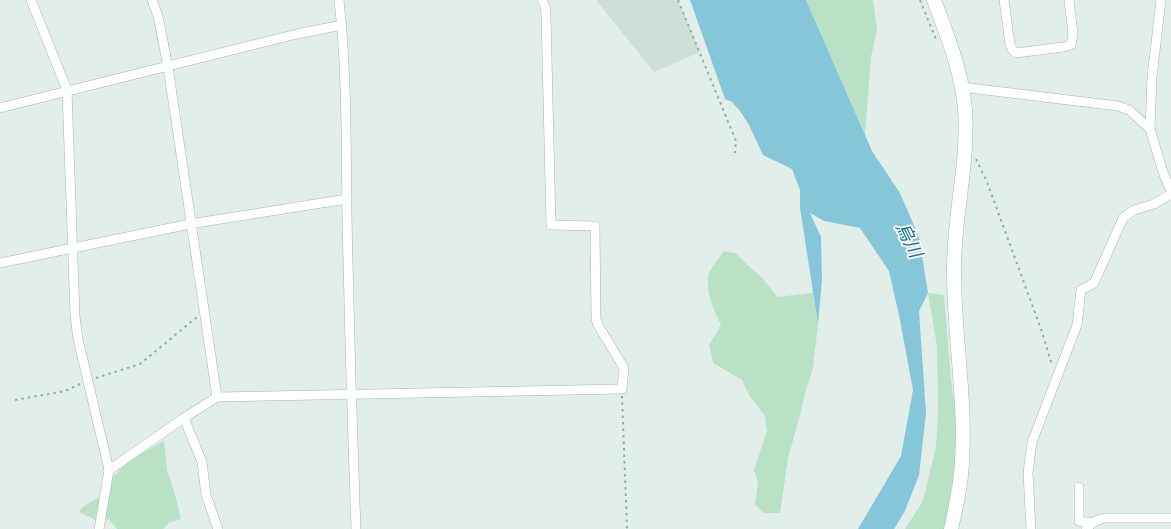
<svg xmlns="http://www.w3.org/2000/svg" width="1171" height="529" viewBox="0 0 1171 529" font-family="'Noto Sans','Noto Sans JP',sans-serif">
<style>
.built{fill:#d0ded8}
.green{fill:#b9e1c5}
.water{fill:#85c7d8}
.lines{fill:none;stroke-linecap:round;stroke-linejoin:round}
.street-casing{stroke:#a4b6b1;stroke-width:10}
.secondary-casing{stroke:#9fbab2;stroke-width:15}
.path{stroke:#7fb4a6;stroke-width:2;stroke-dasharray:2.5 4;stroke-linecap:butt}
.street{stroke:#fff;stroke-width:9}
.secondary{stroke:#fff;stroke-width:14}
.labels{text-anchor:middle;stroke-width:4;stroke-linejoin:round;paint-order:stroke}
.water-label{font-size:18px;font-style:italic;fill:#146b82;stroke:#f3faf7}
</style>
<rect width="100%" height="100%" fill="#e2eee9"/>
<!-- built -->
<path class="built" d="M 596,0 L 678,0 L 700,52 L 654,72 Z"/>
<!-- green -->
<g class="green">
<path d="M 806,0 L 873,0 L 877,29 L 871,57 L 865,135 Z"/>
<path d="M 724,251 L 735,253 L 764,280 L 777,297 L 813,293 L 818,324 L 813,368 L 805,393 L 800,415 L 788,458 L 780,513 L 763,513 L 755,504 L 758,483 L 754,470 L 767,431 L 765,416 L 749,395 L 742,380 L 713,363 L 709,345 L 721,325 C 714,310 703,288 710,271 C 714,264 719,258 724,251 Z"/>
<path d="M 928,293 L 944,295 L 951,379 L 958,434 L 956,459 L 945,529 L 905,529 L 923,501 L 936,447 L 938,412 L 937,346 Z"/>
<path d="M 164,441 L 167,470 L 175,494 L 181,519 L 170,522 L 163,529 L 117,529 L 109,519 L 98,521 L 79,512 L 84,506 L 103,495 L 114,476 L 129,460 Z"/>
</g>
<!-- water -->
<path class="water" d="M 690,0 L 806,0 L 872,151 L 900,193 L 919,237 L 928,293 L 919,311 L 926,413 L 919,475 L 905,511 L 894,529 L 858,529 L 901,456 L 913,390 L 900,320 L 889,271 L 860,228 L 824,221 L 810,213 L 821,237 L 822,280 L 818,324 L 800,208 L 800,190 L 792,169 L 763,155 L 749,125 L 740,111 L 732,102 L 725,99 Z"/>
<g class="lines">
<!-- street casing -->
<g class="street-casing">
<g id="street">
<path d="M 31,0 L 67,90 L 75,316 L 78,339 L 109,470 L 184,418"/>
<path d="M 152,0 L 158,16 L 168,67 L 217,397"/>
<path d="M 339,0 C 347,71 346,144 347,215 C 349,320 352,424 356,529"/>
<path d="M 1004,0 L 1010,44 L 1012,49 L 1016,53 L 1063,47 L 1071,45 L 1073,34 L 1069,0"/>
<path d="M 1161,0 L 1152,77 L 1150,129 L 1163,172 L 1171,191"/>
<path d="M 961,87 L 1118,106 L 1129,110 L 1150,129"/>
<path d="M 0,108 L 297,34 L 342,25"/>
<path d="M 0,263 L 190,224 L 347,199"/>
<path d="M 1079,487 L 1079,521 L 1092,523"/>
<path d="M 99,529 L 109,470"/>
<path d="M 218,529 L 206,495 L 202,462 L 184,418 L 217,397 L 622,389 L 624,368 L 598,325 L 596,319 L 595,226 L 551,225 L 546,16 L 545,6 L 542,0"/>
<path d="M 1031,529 L 1028,473 L 1032,442 L 1077,325 L 1081,290 L 1094,283 L 1123,218 L 1134,210 L 1154,204 L 1171,194"/>
<path d="M 1086,529 L 1095,521 L 1104,518 L 1171,518"/>
</g>
</g>
<!-- secondary casing -->
<g class="secondary-casing">
<path id="secondary" d="M 934,0 C 947,35 962,72 965,109 C 969,164 953,218 954,272 C 954,335 966,399 962,462 C 961,485 956,507 951,529"/>
</g>
<!-- path -->
<g class="path">
<path d="M 678,0 L 736,141 L 735,153"/>
<path d="M 920,0 L 937,42"/>
<path d="M 976,159 L 987,182 L 1041,329 L 1052,365"/>
<path d="M 96,378 L 140,364 L 197,317"/>
<path d="M 622,396 L 627,529"/>
<path d="M 15,400 L 65,391 L 80,384"/>
</g>
<!-- street -->
<use href="#street" class="street"/>
<!-- secondary -->
<use href="#secondary" class="secondary"/>
</g>
<g class="labels">
<!-- water labels -->
<g class="water-label">
<text transform="translate(909 240) rotate(64)" y="6">烏川</text>
</g>
</g>
</svg>
